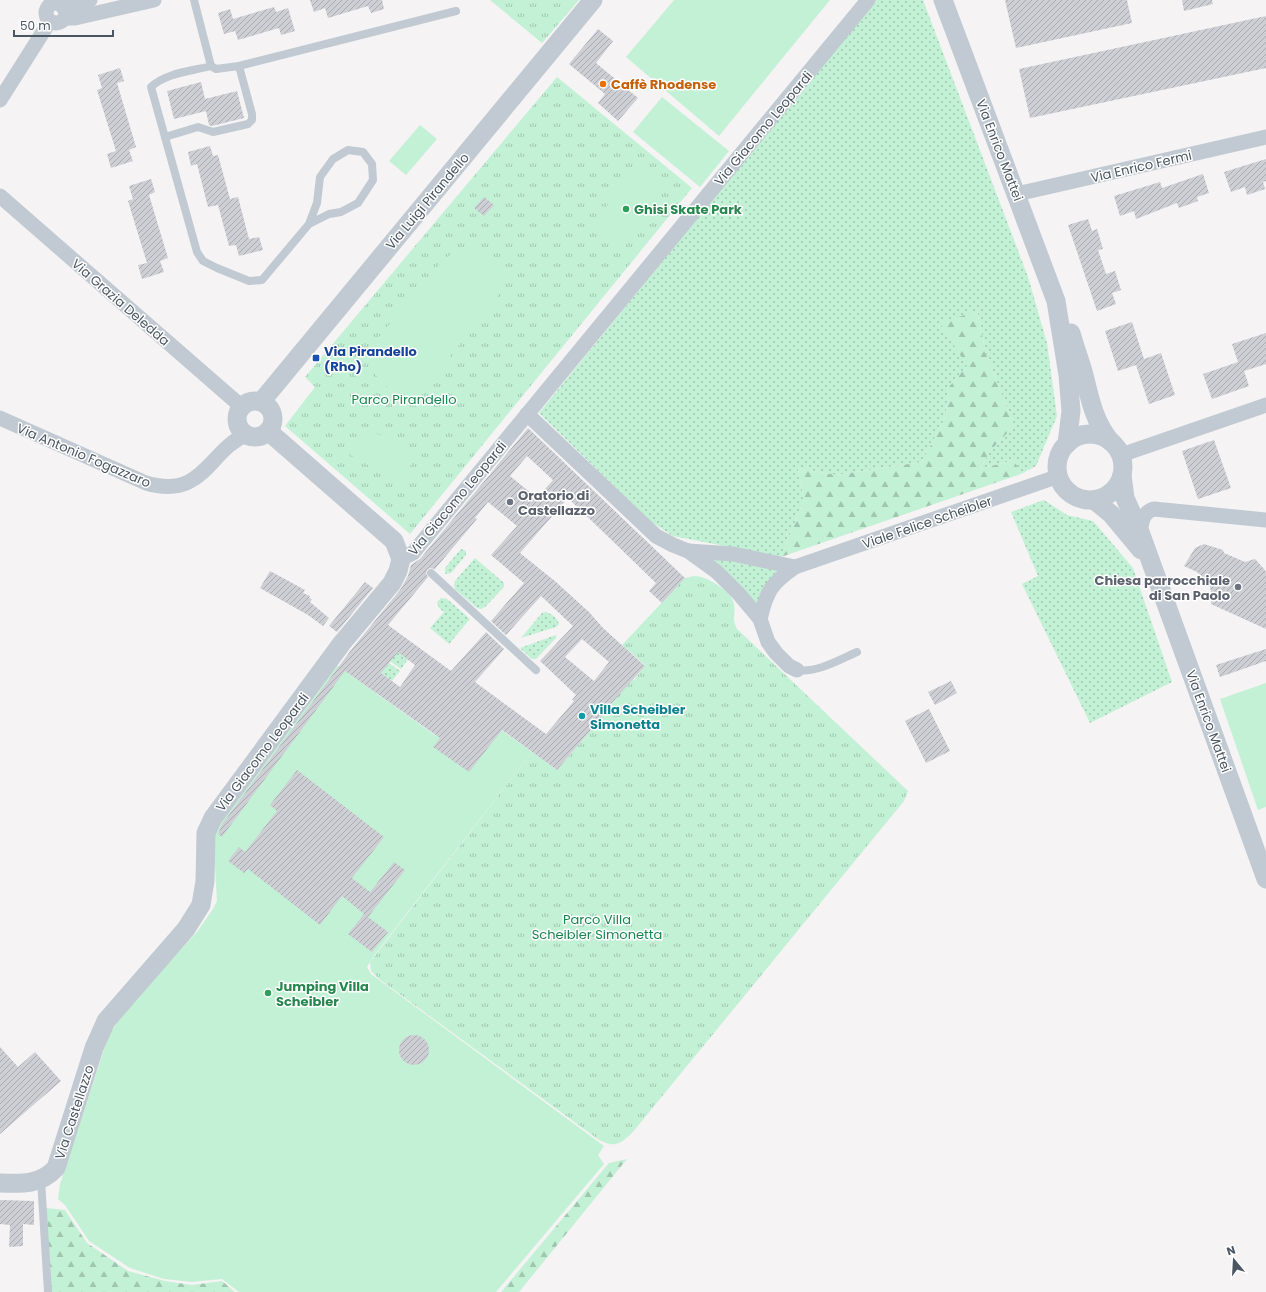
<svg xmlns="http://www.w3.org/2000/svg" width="1266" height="1292" viewBox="0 0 1266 1292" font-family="Poppins,sans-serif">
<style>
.grass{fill:url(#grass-dots)}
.forest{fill:url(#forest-firs)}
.park{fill:url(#park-tufts)}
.garden{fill:#c3f1d5}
.building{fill:url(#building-hatch);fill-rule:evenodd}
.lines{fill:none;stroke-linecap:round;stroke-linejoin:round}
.service{stroke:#c1cad2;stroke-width:8}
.minor{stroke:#c1cad2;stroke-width:15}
.tertiary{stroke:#c1cad2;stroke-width:19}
.food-dot{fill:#e8710a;stroke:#fff;stroke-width:1.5}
.leisure-dot{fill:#2e9e5b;stroke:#fff;stroke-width:1.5}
.transit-dot{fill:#1a4fb4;stroke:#fff;stroke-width:1.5}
.worship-dot{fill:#6b7280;stroke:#fff;stroke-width:1.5}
.culture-dot{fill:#0f9aa8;stroke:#fff;stroke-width:1.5}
.labels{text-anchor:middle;stroke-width:3;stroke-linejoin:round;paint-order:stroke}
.food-label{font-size:13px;font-weight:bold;fill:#c56008;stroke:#fff;text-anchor:start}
.street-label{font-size:13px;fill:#4a5661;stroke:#fff}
.leisure-label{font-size:13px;font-weight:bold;fill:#27864d;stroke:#fff;text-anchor:start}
.transit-label{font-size:13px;font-weight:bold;fill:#164399;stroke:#fff;text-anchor:start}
.park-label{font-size:13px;fill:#17864f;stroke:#fff}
.worship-label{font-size:13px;font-weight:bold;fill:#5b616d;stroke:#fff;text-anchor:start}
.culture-label{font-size:13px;font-weight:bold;fill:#0d838f;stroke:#fff;text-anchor:start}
</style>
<defs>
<pattern id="grass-dots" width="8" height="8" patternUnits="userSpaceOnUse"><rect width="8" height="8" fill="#c3f1d5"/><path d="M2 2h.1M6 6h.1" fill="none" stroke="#a0c6b0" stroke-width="1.8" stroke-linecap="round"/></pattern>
<pattern id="forest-firs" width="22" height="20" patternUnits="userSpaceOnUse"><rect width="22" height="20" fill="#c3f1d5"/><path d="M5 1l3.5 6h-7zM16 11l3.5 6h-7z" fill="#a0c6b0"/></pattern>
<pattern id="park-tufts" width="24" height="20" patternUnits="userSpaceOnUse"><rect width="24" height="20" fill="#c3f1d5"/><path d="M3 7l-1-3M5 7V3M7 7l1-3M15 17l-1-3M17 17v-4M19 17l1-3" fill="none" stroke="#a0c6b0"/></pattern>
<pattern id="building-hatch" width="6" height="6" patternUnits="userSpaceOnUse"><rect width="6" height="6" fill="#cdcfd5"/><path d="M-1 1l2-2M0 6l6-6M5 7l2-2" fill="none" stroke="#a8abb0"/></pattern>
</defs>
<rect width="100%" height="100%" fill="#f5f3f3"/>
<!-- grass -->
<g class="grass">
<path d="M 875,0 L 923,0 L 1028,277 L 1047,343 L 1057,416 L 1036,466 L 1021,474 L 1014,460 L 980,469 L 990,451 L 1014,426 L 986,354 L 977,311 L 967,366 L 948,388 L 946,416 L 922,462 L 836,475 L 798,468 L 804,500 L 781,557 L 673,536 L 650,521 L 539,413 Z"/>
<path d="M 1044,500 L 1067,515 L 1093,521 L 1133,568 L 1172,682 L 1090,723 L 1022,584 L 1038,576 L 1011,512 Z"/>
<path d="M 461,549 L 466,551 L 466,555 L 451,573 L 445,574 L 445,568 Z"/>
<path d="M 702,555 L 781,568 L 758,612 Z"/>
<path d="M 475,558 L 504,583 L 504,587 L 485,607 L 481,609 L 477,608 L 455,589 L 454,585 L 455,581 Z"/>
<path d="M 441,598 L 447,599 L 470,619 L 449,644 L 430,628 L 444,612 L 439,608 L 437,602 Z"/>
<path d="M 545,612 C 551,613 557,618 559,624 L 556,627 L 521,638 L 542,613 Z"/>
<path d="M 556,635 L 556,638 L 536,659 L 532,659 L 520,648 Z"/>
<path d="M 370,649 L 400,671 L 392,681 L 362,659 Z"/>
<path d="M 398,652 L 408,659 L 401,669 L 390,661 Z"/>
</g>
<!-- forest -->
<g class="forest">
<path d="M 977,311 L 986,354 L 1014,426 L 990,451 L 980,469 L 1014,460 L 1021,474 L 781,557 L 804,500 L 798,468 L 836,475 L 922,462 L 946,416 L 948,388 L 967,366 L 940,323 Z"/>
<path d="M 627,1159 L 519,1292 L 501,1292 L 609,1163 Z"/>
<path d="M 46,1208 L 65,1210 L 87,1243 L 128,1271 L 165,1281 L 192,1285 L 222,1281 L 235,1292 L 50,1292 Z"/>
</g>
<!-- park -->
<g class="park">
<path d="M 490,0 L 579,0 L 542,43 Z"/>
<path d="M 557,77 L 692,188 L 410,534 L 285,426 L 315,387 L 305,377 Z"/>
<path d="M 695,576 C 707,576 732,592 734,604 C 736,614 731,617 737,629 L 908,791 L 904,801 L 632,1133 C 620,1144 615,1148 599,1140 L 379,979 L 371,971 L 370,962 L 532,752 L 557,770 L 611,706 L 610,705 L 632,679 L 634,680 L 645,665 L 622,645 L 685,578 Z"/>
</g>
<!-- garden -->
<g class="garden">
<path d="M 674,0 L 830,0 L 719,136 L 626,57 Z"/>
<path d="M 662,97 L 729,151 L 700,187 L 633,132 Z"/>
<path d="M 420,125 L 437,139 L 406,175 L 389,161 Z"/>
<path d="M 639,172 L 653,178 L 659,188 L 657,193 L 659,195 L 651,205 L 655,211 L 648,220 L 642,219 L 623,249 L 601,239 L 590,227 L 599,216 L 597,211 L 601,206 L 606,207 L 613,198 L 612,194 L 620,184 L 625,185 L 634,174 Z"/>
<path d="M 473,246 C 501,257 505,272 497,299 L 427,384 C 420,387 414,391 406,392 C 385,393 367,371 371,350 C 372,346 375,342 377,339 L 444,259 L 463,247 Z"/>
<path d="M 365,427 L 416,455 L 401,483 L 350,455 Z"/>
<path d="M 335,664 L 436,736 L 453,713 L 490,722 L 532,752 L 373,957 L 367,967 L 371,974 L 604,1146 L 598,1155 L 604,1164 L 496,1292 L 239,1292 L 222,1279 L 192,1282 L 164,1279 L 130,1268 L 89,1241 L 65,1205 L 58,1199 L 60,1184 L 108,1037 L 123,1012 L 197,932 L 213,909 L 217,901 L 213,831 Z"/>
<path d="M 1266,683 L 1266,807 L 1258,810 L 1220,699 Z"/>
</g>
<!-- building -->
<g class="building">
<path d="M 310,0 L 382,0 L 384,9 L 371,13 L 368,6 L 328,18 L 325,8 L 314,12 Z"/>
<path d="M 1005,0 L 1127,0 L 1132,23 L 1016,48 Z"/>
<path d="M 1182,0 L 1212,0 L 1213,4 L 1184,11 Z"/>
<path d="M 274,7 L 276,12 L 288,8 L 295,31 L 281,35 L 279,28 L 238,40 L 235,31 L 224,34 L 218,13 L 230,9 L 233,19 Z"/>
<path d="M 1266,16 L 1266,68 L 1030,118 L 1019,69 Z"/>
<path d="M 598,29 L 613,41 L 596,63 L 638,98 L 618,121 L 598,103 L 605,94 L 569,64 Z"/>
<path d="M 120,68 L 124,81 L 117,83 L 136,147 L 129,150 L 133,161 L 111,168 L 107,154 L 116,151 L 97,90 L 102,88 L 98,75 Z"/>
<path d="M 201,82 L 205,99 L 237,91 L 244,118 L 212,126 L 209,125 L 206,111 L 174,119 L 167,91 Z"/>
<path d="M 210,146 L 213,156 L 218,155 L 230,199 L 238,197 L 249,239 L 259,237 L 263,250 L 239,256 L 236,245 L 229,246 L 218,205 L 208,207 L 197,164 L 191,166 L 188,152 Z"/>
<path d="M 1266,159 L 1266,181 L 1263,182 L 1265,189 L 1247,195 L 1245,187 L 1231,192 L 1224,172 Z"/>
<path d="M 1203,174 L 1209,193 L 1197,197 L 1198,201 L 1179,208 L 1177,203 L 1136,219 L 1134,211 L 1120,216 L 1114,196 L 1160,182 L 1162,188 Z"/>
<path d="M 151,179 L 155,192 L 149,195 L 168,258 L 160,261 L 164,272 L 142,279 L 138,265 L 147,263 L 128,201 L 133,199 L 129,186 Z"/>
<path d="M 484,197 L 494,205 L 484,216 L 474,208 Z"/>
<path d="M 1088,219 L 1092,231 L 1097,229 L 1103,249 L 1098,250 L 1106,274 L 1115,271 L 1121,290 L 1112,293 L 1116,304 L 1097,311 L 1068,225 Z"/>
<path d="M 1132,322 L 1144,359 L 1161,353 L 1175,395 L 1149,404 L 1136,365 L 1118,371 L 1105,331 Z"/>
<path d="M 1266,333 L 1266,364 L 1244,371 L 1249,386 L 1212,399 L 1203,374 L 1238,362 L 1232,344 Z"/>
<path d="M 528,428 L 685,578 L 662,603 L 649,591 L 656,583 L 568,498 L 520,553 L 556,582 L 589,612 L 603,628 L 645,666 L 610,705 L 611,706 L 557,770 L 502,730 L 469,772 L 433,747 L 440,738 L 345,671 L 222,837 L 218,834 L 222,824 L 351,650 L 400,590 L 408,576 L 411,565 L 420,559 ZM 527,456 L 553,480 L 537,498 L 510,476 ZM 488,502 L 517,526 L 491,555 L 524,583 L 491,621 L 506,635 L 541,596 L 573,626 L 540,661 L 576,695 L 572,700 L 574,701 L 546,734 L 475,682 L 504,649 L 486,632 L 451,671 L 388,625 L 428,577 L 426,574 L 427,570 L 430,568 L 435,569 L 477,519 L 475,518 ZM 582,639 L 609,662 L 594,681 L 565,657 ZM 398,652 L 415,665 L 400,687 L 381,673 Z"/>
<path d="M 1214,440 L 1231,488 L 1198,499 L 1182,451 Z"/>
<path d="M 1204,544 L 1223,550 L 1224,553 L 1245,562 L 1255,559 L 1264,569 L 1266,572 L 1266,629 L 1211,604 L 1211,591 L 1209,583 L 1197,572 L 1184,566 L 1195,548 Z"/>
<path d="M 270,571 L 305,590 L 303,593 L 310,596 L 309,598 L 312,599 L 310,602 L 329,618 L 323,626 L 308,615 L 260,588 Z"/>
<path d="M 365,582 L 373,588 L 337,632 L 329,626 Z"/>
<path d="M 1266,649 L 1266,661 L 1220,677 L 1216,665 Z"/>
<path d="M 951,681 L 957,693 L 935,705 L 928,692 Z"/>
<path d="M 929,709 L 950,751 L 926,763 L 905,721 Z"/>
<path d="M 297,770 L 384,837 L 352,878 L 370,892 L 394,862 L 405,870 L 368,917 L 388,932 L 372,952 L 348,934 L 364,914 L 342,896 L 320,925 L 248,869 L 244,873 L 228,861 L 239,847 L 245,852 L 277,811 L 270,805 Z"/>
<circle cx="414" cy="1050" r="15"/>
<path d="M 0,1047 L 18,1067 L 35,1052 L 61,1081 L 0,1134 Z"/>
<path d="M 0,1200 L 34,1201 L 34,1225 L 23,1224 L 23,1246 L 9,1247 L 10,1225 L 0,1224 Z"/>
</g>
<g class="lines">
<!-- service -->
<g class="service">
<path d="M 194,0 L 211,66 C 192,71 165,73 151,87 L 197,252 L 203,261 L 217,268 L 249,281 L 262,280 L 309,224 L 317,203 L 320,177 L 333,159 L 348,150 L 363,152 L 372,164 L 373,180 L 358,203 L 341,212 L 329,214 L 309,224"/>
<path d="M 211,66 L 216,69 L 239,66 L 456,11"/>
<path d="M 165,137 L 198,127 L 213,132 L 248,124 L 252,120 L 252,114 L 239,66"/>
<path d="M 431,573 L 536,670"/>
<path d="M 797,670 C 817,673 839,660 857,652"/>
<path d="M 41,1180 L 48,1292"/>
</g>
<!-- minor -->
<g class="minor">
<circle cx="56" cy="13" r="10"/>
<path d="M 63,7 L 90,0"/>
<path d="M 65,18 L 75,18 L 154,0"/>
<path d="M 0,100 L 50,21"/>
<path d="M 1017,194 L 1266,137"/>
<path d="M 0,196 L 242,407"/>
<path d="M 527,414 L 656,536 L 673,545 L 688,551 L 717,572 L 739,594 L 760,619 L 768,642 L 776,653 L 789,666 L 797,670"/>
<path d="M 0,418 L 146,483 C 204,500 208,451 247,434"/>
<path d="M 1121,455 L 1266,405"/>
<path d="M 1140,532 C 1142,521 1143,512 1154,509 L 1266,520"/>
<path d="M 688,551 L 733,554 L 795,567 L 1059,476"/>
<path d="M 401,559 L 413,553 L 868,0"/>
<path d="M 760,619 C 767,590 771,584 795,567"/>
</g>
<!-- tertiary -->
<g class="tertiary">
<path d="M 943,0 L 1056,301 L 1068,375 L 1071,411 L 1067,444"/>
<path d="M 1071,333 C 1075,347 1080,361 1084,375 C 1090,399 1094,421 1110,441"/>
<circle cx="255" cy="419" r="18"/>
<path d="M 261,402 L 593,0"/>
<circle cx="1090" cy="467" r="33"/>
<path d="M 1122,475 L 1125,498 L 1140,532 L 1266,879"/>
<path d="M 1094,500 L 1111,514 L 1141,550"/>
<path d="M 0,1183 C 22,1184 40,1185 56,1168 L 94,1048 L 106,1021 L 186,929 L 201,905 L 205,881 L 206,833 L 213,818 L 342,643 L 392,583 L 398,571 L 401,559 L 394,541 L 268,431"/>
</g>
</g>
<!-- markers -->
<circle class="food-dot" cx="603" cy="84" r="4"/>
<g class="leisure-dot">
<circle cx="626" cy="209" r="4"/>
<circle cx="268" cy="993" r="4"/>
</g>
<rect class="transit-dot" x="312" y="354" width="8" height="8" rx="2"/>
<g class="worship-dot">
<circle cx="510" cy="502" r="4"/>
<circle cx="1238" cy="587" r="4"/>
</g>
<circle class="culture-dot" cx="582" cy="716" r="4"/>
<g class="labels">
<!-- food labels -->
<g class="food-label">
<text x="611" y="89">Caffè Rhodense</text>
</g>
<!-- street labels -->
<g class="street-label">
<text transform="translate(763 128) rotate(-50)" y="5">Via Giacomo Leopardi</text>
<text transform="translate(1000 150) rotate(69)" y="5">Via Enrico Mattei</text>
<text transform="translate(1141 166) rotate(-13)" y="5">Via Enrico Fermi</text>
<text transform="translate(427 201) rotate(-50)" y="5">Via Luigi Pirandello</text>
<text transform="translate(121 302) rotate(41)" y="5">Via Grazia Deledda</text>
<text transform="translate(84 455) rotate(23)" y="5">Via Antonio Fogazzaro</text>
<text transform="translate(457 498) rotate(-50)" y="5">Via Giacomo Leopardi</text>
<text transform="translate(927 522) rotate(-19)" y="5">Viale Felice Scheibler</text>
<text transform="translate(1209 721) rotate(70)" y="5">Via Enrico Mattei</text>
<text transform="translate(262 752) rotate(-53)" y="5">Via Giacomo Leopardi</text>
<text transform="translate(74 1112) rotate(-72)" y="5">Via Castellazzo</text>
</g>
<!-- leisure labels -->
<g class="leisure-label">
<text x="634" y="214">Ghisi Skate Park</text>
<text x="276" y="991">Jumping Villa<tspan x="276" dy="15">Scheibler</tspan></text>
</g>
<!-- transit labels -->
<g class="transit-label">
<text x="324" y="356">Via Pirandello<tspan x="324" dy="15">(Rho)</tspan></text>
</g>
<!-- park labels -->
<g class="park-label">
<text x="404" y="404">Parco Pirandello</text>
<text x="597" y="924">Parco Villa<tspan x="597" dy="15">Scheibler Simonetta</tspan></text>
</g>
<!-- worship labels -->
<g class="worship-label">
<text x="518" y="500">Oratorio di<tspan x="518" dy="15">Castellazzo</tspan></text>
<text x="1230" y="585" text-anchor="end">Chiesa parrocchiale<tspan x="1230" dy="15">di San Paolo</tspan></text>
</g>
<!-- culture labels -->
<g class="culture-label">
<text x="590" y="714">Villa Scheibler<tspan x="590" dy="15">Simonetta</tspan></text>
</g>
</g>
<!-- north arrow -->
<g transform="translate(1234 1260) rotate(342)" stroke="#ffffff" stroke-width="3" paint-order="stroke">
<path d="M0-3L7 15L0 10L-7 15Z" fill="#4a5661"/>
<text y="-6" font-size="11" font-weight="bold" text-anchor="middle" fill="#4a5661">N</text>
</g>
<!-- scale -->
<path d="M14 30v6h99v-6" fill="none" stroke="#4a5661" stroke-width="2"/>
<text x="20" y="30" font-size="12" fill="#4a5661" stroke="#ffffff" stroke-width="3" paint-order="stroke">50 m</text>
</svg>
